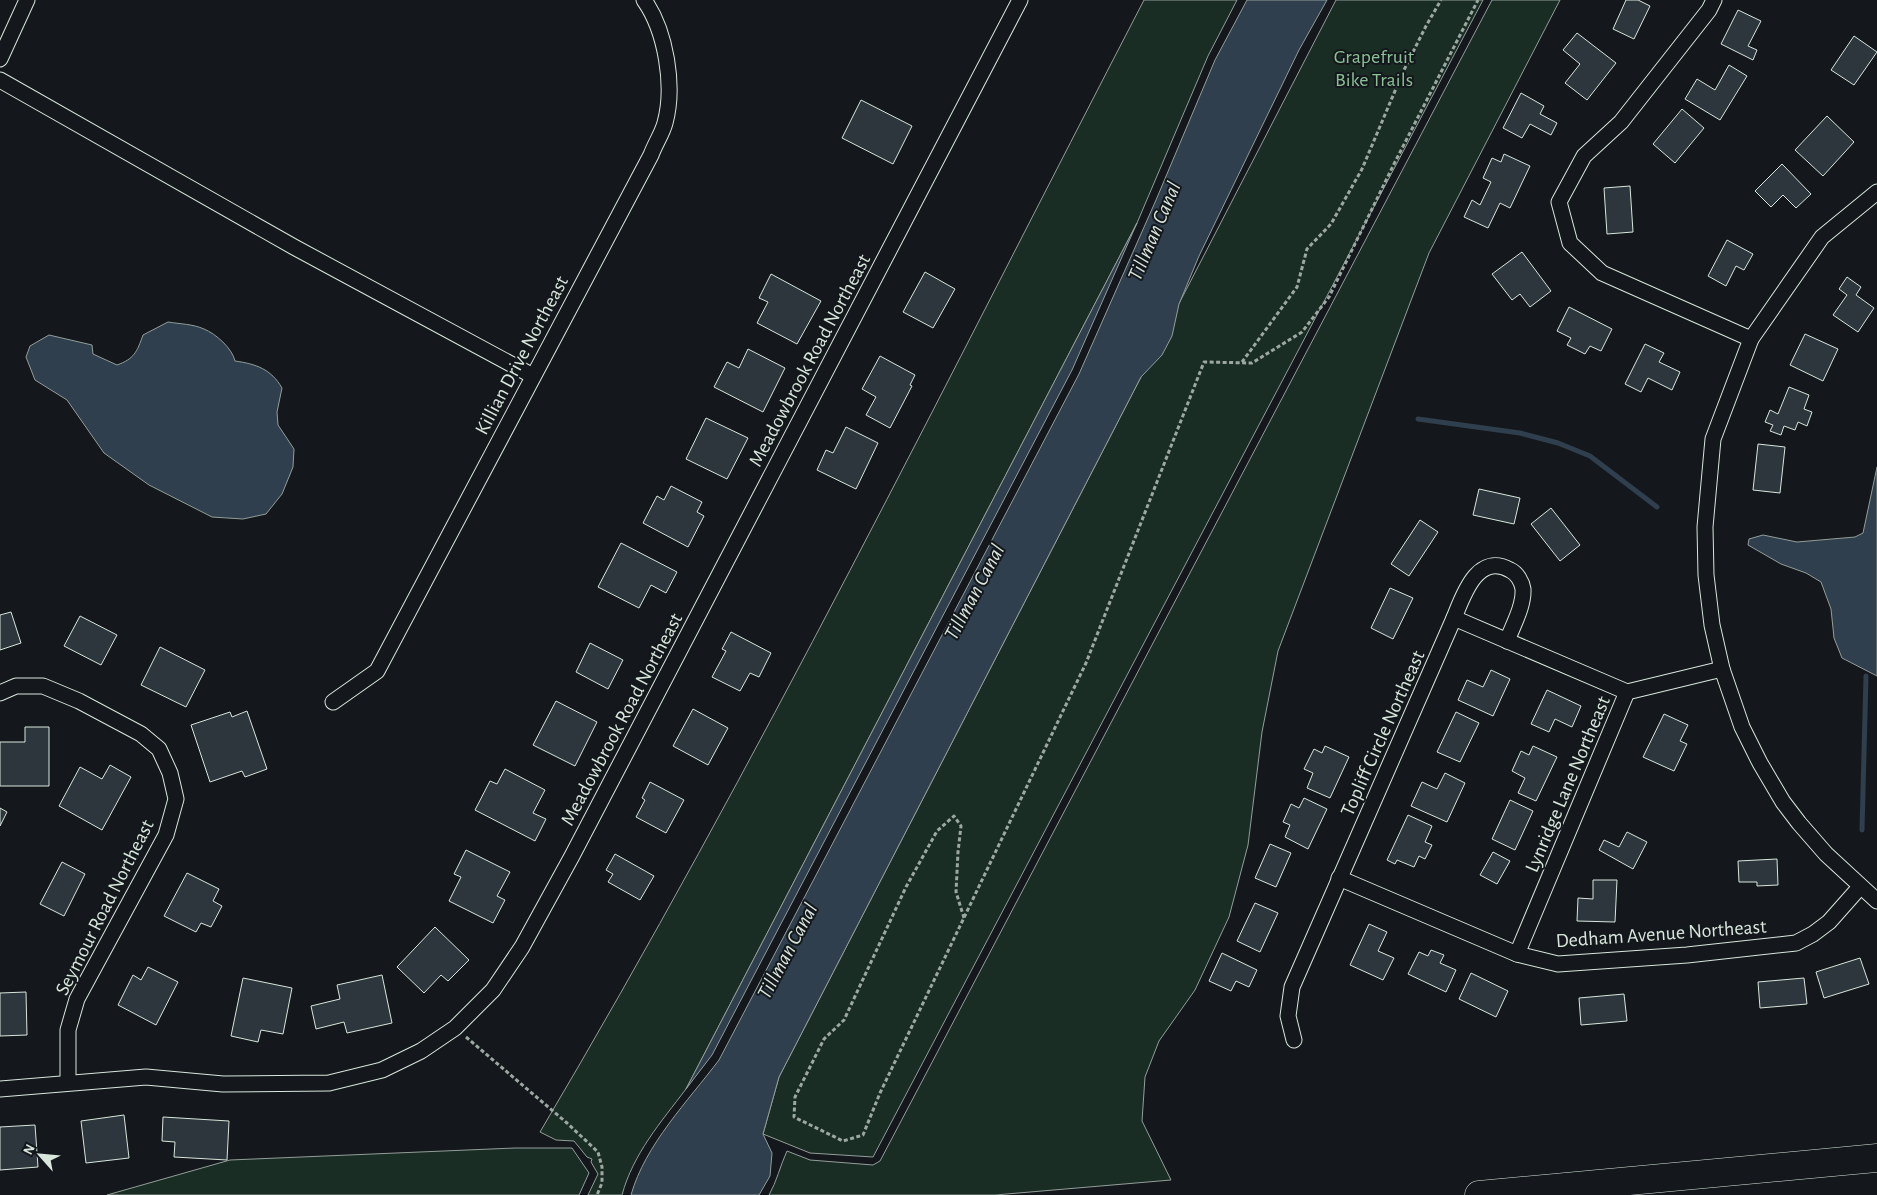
<svg xmlns="http://www.w3.org/2000/svg" width="1877" height="1195" viewBox="0 0 1877 1195" font-family="'Alegreya Sans',sans-serif">
<style>
.green{fill:#1a2d24;stroke:#939e99}
.water{fill:#2f3f4d;stroke:#939e99}
.lines{fill:none;stroke-linecap:round;stroke-linejoin:round}
.stream{stroke:#2f3f4d;stroke-width:5}
.building{fill:#2c363c;stroke:#d8e6dc}
.street-casing{stroke:#d8e6dc;stroke-width:17}
.highway-casing{stroke:#d8e6dc;stroke-width:29}
.path{stroke:#9da8a2;stroke-width:3;stroke-dasharray:4 2.5;stroke-linecap:butt}
.street{stroke:#14181c;stroke-width:15}
.highway{stroke:#14181c;stroke-width:28}
.labels{text-anchor:middle;stroke-width:4;stroke-linejoin:round;paint-order:stroke}
.park-label{font-size:20px;fill:#8ac095;stroke:#14181c}
.street-label{font-size:20px;fill:#d8e6dc;stroke:#14181c}
.water-label{font-size:21px;font-style:italic;fill:#d8e6dc;stroke:#14181c}
</style>
<rect width="100%" height="100%" fill="#14181c"/>
<!-- green -->
<g class="green">
<path d="M 1144,0 L 1237,0 L 1208,56 L 1137,223 L 686,1089 C 661,1122 633,1154 622,1195 L 588,1195 L 598,1174 L 591,1162 L 592,1159 L 587,1157 L 574,1141 L 556,1140 L 540,1132 C 758,764 947,380 1144,0 Z"/>
<path d="M 1336,0 L 1483,0 L 873,1157 L 810,1153 L 763,1134 L 779,1077 Z"/>
<path d="M 1492,0 L 1560,0 L 1429,253 L 1278,651 L 1262,732 L 1248,845 L 1229,917 L 1195,990 L 1159,1041 L 1145,1077 L 1142,1121 L 1171,1180 L 995,1195 L 769,1195 C 777,1181 780,1166 787,1151 L 810,1160 L 873,1165 L 880,1161 Z"/>
<path d="M 515,1148 L 572,1148 L 589,1173 L 579,1195 L 107,1195 L 230,1160 Z"/>
</g>
<!-- water -->
<g class="water">
<path d="M 1247,0 L 1327,0 L 1299,50 L 1199,256 L 1179,304 L 1172,336 L 1162,355 L 1141,377 L 779,1077 L 763,1134 L 772,1153 L 770,1176 L 759,1195 L 631,1195 C 645,1145 688,1101 719,1060 L 1079,374 L 1156,200 L 1215,60 Z"/>
<path d="M 1137,223 L 1072,370 L 712,1055 L 686,1089 Z"/>
<path d="M 168,322 C 180,324 193,324 204,329 C 216,334 232,348 235,361 C 256,364 271,369 282,388 L 277,412 L 278,425 L 294,449 L 293,467 L 282,494 L 266,514 L 243,519 L 212,517 L 149,485 L 104,453 L 67,400 L 35,380 L 26,357 L 30,346 L 49,335 L 92,345 L 93,354 L 117,365 C 134,359 137,352 143,335 Z"/>
<path d="M 1877,467 L 1877,676 L 1842,658 L 1834,638 L 1831,609 L 1821,582 L 1806,573 L 1781,564 L 1748,545 L 1749,539 L 1763,535 L 1797,542 L 1855,537 L 1863,533 Z"/>
</g>
<g class="lines">
<!-- stream -->
<g class="stream">
<path d="M 1418,419 L 1520,433 L 1558,443 L 1590,456 L 1657,507"/>
<path d="M 1862,830 L 1866,676"/>
</g>
</g>
<!-- building -->
<g class="building">
<path d="M 1626,0 L 1638,0 L 1650,6 L 1634,39 L 1613,29 Z"/>
<path d="M 1738,10 L 1761,21 L 1748,46 L 1757,50 L 1753,60 L 1721,44 Z"/>
<path d="M 1577,33 L 1616,63 L 1587,100 L 1565,83 L 1580,64 L 1563,50 Z"/>
<path d="M 1854,36 L 1877,52 L 1854,85 L 1831,70 Z"/>
<path d="M 1729,65 L 1747,76 L 1720,120 L 1685,99 L 1697,79 L 1715,90 Z"/>
<path d="M 1521,93 L 1544,106 L 1540,114 L 1557,123 L 1551,135 L 1530,124 L 1522,138 L 1503,128 Z"/>
<path d="M 861,100 L 912,126 L 893,164 L 842,138 Z"/>
<path d="M 1682,109 L 1704,128 L 1675,163 L 1653,144 Z"/>
<path d="M 1827,116 L 1854,142 L 1823,176 L 1795,150 Z"/>
<path d="M 1504,154 L 1530,166 L 1510,208 L 1500,203 L 1488,228 L 1464,217 L 1472,200 L 1480,205 L 1491,182 L 1483,178 L 1492,158 L 1501,162 Z"/>
<path d="M 1782,164 L 1811,194 L 1796,208 L 1783,195 L 1771,207 L 1755,191 Z"/>
<path d="M 1630,186 L 1633,232 L 1607,234 L 1604,188 Z"/>
<path d="M 1727,240 L 1753,254 L 1744,270 L 1736,266 L 1726,286 L 1708,276 Z"/>
<path d="M 1522,252 L 1551,291 L 1530,307 L 1520,294 L 1512,300 L 1492,274 Z"/>
<path d="M 925,272 L 955,289 L 933,328 L 903,312 Z"/>
<path d="M 771,274 L 821,301 L 797,344 L 757,323 L 768,302 L 759,298 Z"/>
<path d="M 1847,277 L 1861,287 L 1856,295 L 1874,308 L 1858,332 L 1833,315 L 1847,295 L 1839,289 Z"/>
<path d="M 1569,307 L 1612,329 L 1601,351 L 1590,346 L 1585,354 L 1567,345 L 1571,338 L 1557,331 Z"/>
<path d="M 1805,334 L 1838,349 L 1823,381 L 1790,365 Z"/>
<path d="M 1645,344 L 1664,353 L 1659,362 L 1680,372 L 1672,390 L 1648,378 L 1641,392 L 1625,384 Z"/>
<path d="M 748,349 L 785,368 L 763,412 L 714,387 L 727,362 L 739,368 Z"/>
<path d="M 880,356 L 915,375 L 910,385 L 912,386 L 890,428 L 866,415 L 876,397 L 862,389 Z"/>
<path d="M 1789,387 L 1809,395 L 1804,409 L 1812,412 L 1807,426 L 1798,422 L 1795,430 L 1784,426 L 1781,435 L 1770,431 L 1773,425 L 1765,422 L 1770,410 L 1778,414 Z"/>
<path d="M 706,418 L 748,438 L 727,479 L 686,459 Z"/>
<path d="M 846,427 L 878,443 L 856,489 L 817,470 L 826,450 L 833,453 Z"/>
<path d="M 1758,444 L 1785,447 L 1780,493 L 1753,490 Z"/>
<path d="M 671,486 L 702,502 L 697,512 L 704,516 L 688,547 L 643,523 L 657,496 L 664,500 Z"/>
<path d="M 1479,489 L 1520,498 L 1514,524 L 1473,515 Z"/>
<path d="M 1551,508 L 1580,545 L 1560,561 L 1531,524 Z"/>
<path d="M 1420,520 L 1438,532 L 1409,576 L 1391,564 Z"/>
<path d="M 621,543 L 677,572 L 666,593 L 651,585 L 639,608 L 598,587 Z"/>
<path d="M 1390,588 L 1413,598 L 1393,639 L 1371,628 Z"/>
<path d="M 11,612 L 21,643 L 0,650 L 0,615 Z"/>
<path d="M 80,616 L 117,635 L 101,665 L 64,646 Z"/>
<path d="M 731,632 L 771,653 L 759,677 L 750,673 L 740,691 L 712,677 L 726,651 L 722,649 Z"/>
<path d="M 590,643 L 623,660 L 608,689 L 576,672 Z"/>
<path d="M 160,647 L 205,670 L 186,707 L 141,685 Z"/>
<path d="M 1491,670 L 1510,679 L 1493,716 L 1458,700 L 1467,680 L 1483,687 Z"/>
<path d="M 1547,690 L 1581,706 L 1572,727 L 1555,719 L 1549,732 L 1531,724 Z"/>
<path d="M 556,701 L 597,722 L 575,766 L 533,745 Z"/>
<path d="M 693,709 L 728,728 L 708,765 L 673,746 Z"/>
<path d="M 247,711 L 267,769 L 245,777 L 242,771 L 210,782 L 191,725 L 230,712 L 232,717 Z"/>
<path d="M 1456,712 L 1479,723 L 1460,762 L 1437,752 Z"/>
<path d="M 1664,714 L 1688,725 L 1680,741 L 1687,744 L 1674,771 L 1643,757 Z"/>
<path d="M 25,727 L 49,727 L 49,786 L 0,786 L 0,742 L 25,742 Z"/>
<path d="M 1325,746 L 1349,757 L 1330,798 L 1307,788 L 1313,773 L 1304,769 L 1314,749 L 1322,753 Z"/>
<path d="M 1533,746 L 1557,757 L 1536,801 L 1518,793 L 1525,778 L 1512,771 L 1521,751 L 1529,755 Z"/>
<path d="M 110,765 L 131,777 L 102,830 L 59,806 L 80,767 L 102,779 Z"/>
<path d="M 505,769 L 545,790 L 533,813 L 546,819 L 535,841 L 475,810 L 490,781 L 497,784 Z"/>
<path d="M 1445,773 L 1465,783 L 1447,822 L 1411,806 L 1422,782 L 1437,789 Z"/>
<path d="M 650,782 L 684,800 L 666,833 L 636,817 L 645,800 L 642,798 Z"/>
<path d="M 1304,798 L 1327,809 L 1308,849 L 1285,837 L 1290,825 L 1283,822 L 1291,804 L 1299,808 Z"/>
<path d="M 1510,800 L 1533,811 L 1515,850 L 1492,839 Z"/>
<path d="M 0,808 L 7,812 L 0,826 Z"/>
<path d="M 1408,815 L 1432,826 L 1425,842 L 1432,845 L 1425,859 L 1419,856 L 1414,867 L 1397,860 L 1395,864 L 1387,860 Z"/>
<path d="M 1627,832 L 1647,842 L 1633,869 L 1599,850 L 1604,840 L 1619,847 Z"/>
<path d="M 1270,844 L 1291,853 L 1276,887 L 1255,878 Z"/>
<path d="M 466,850 L 510,872 L 497,896 L 505,900 L 493,923 L 449,901 L 461,877 L 454,874 Z"/>
<path d="M 1493,852 L 1510,861 L 1497,884 L 1480,875 Z"/>
<path d="M 615,854 L 654,876 L 640,900 L 608,882 L 613,874 L 606,870 Z"/>
<path d="M 1777,859 L 1778,885 L 1757,886 L 1757,882 L 1739,882 L 1738,861 Z"/>
<path d="M 62,862 L 85,874 L 64,916 L 40,904 Z"/>
<path d="M 187,873 L 219,889 L 213,901 L 222,906 L 211,927 L 201,923 L 196,932 L 164,916 Z"/>
<path d="M 1593,880 L 1617,880 L 1615,922 L 1577,921 L 1578,898 L 1593,899 Z"/>
<path d="M 1255,903 L 1278,913 L 1260,952 L 1237,941 Z"/>
<path d="M 1369,924 L 1387,932 L 1378,951 L 1394,958 L 1383,980 L 1350,965 Z"/>
<path d="M 435,927 L 469,960 L 448,981 L 441,975 L 424,993 L 397,967 Z"/>
<path d="M 1431,950 L 1444,955 L 1440,963 L 1456,970 L 1446,992 L 1408,974 L 1419,952 L 1428,956 Z"/>
<path d="M 1222,953 L 1257,970 L 1249,987 L 1236,981 L 1231,991 L 1209,981 Z"/>
<path d="M 1860,958 L 1869,984 L 1824,998 L 1816,972 Z"/>
<path d="M 148,967 L 178,982 L 156,1025 L 118,1005 L 133,975 L 141,980 Z"/>
<path d="M 1471,973 L 1508,991 L 1496,1017 L 1459,999 Z"/>
<path d="M 382,975 L 392,1023 L 347,1033 L 344,1022 L 316,1029 L 311,1006 L 340,999 L 337,985 Z"/>
<path d="M 243,978 L 292,988 L 283,1034 L 261,1030 L 258,1042 L 231,1036 Z"/>
<path d="M 1804,978 L 1807,1004 L 1760,1008 L 1758,982 Z"/>
<path d="M 26,992 L 27,1035 L 0,1036 L 0,993 Z"/>
<path d="M 1624,994 L 1627,1021 L 1581,1025 L 1579,998 Z"/>
<path d="M 124,1115 L 129,1158 L 86,1163 L 81,1121 Z"/>
<path d="M 163,1117 L 229,1121 L 227,1160 L 174,1157 L 175,1142 L 162,1141 Z"/>
<path d="M 35,1125 L 38,1167 L 0,1170 L 0,1127 Z"/>
</g>
<g class="lines">
<!-- street casing -->
<g class="street-casing">
<g id="street">
<path d="M 1714,0 L 1709,10 L 1621,122 L 1584,156 L 1559,202 L 1570,243 L 1602,273 L 1751,339"/>
<path d="M 0,59 L 27,0"/>
<path d="M 0,80 L 294,247 L 533,376"/>
<path d="M 1877,192 L 1822,237 L 1751,339 L 1713,439 L 1705,527 L 1706,575 L 1712,625 L 1722,669 L 1742,727 L 1760,763 L 1783,802 L 1799,823 L 1826,854 L 1877,901"/>
<path d="M 1454,618 C 1463,596 1477,552 1510,570 C 1517,573 1522,582 1523,589 C 1524,606 1513,625 1507,641"/>
<path d="M 0,693 L 16,686 L 43,686 L 79,701 L 141,734 L 159,749 L 170,773 L 176,799 L 166,835 L 77,999 L 68,1030 L 68,1082"/>
<path d="M 333,702 L 377,671 L 651,155 C 655,144 662,134 665,123 C 675,86 666,31 644,0"/>
<path d="M 1339,878 L 1517,954 L 1558,964 L 1687,955 L 1796,943 L 1813,934 L 1829,922 L 1860,887"/>
<path d="M 1517,954 L 1627,692 L 1722,669"/>
<path d="M 1294,1040 L 1288,1016 L 1292,987 L 1454,618 L 1627,692"/>
<path d="M 0,1089 L 146,1077 L 223,1084 L 329,1083 L 382,1070 L 421,1051 L 455,1028 L 493,990 L 522,947 L 572,856 L 1020,0"/>
</g>
</g>
<!-- highway casing -->
<g class="highway-casing">
<path id="highway" d="M 1479,1195 L 1877,1158"/>
</g>
<!-- path -->
<g class="path">
<path d="M 1242,362 L 1297,287 L 1307,249 L 1331,224 L 1362,169 L 1403,72 L 1426,26 L 1441,0"/>
<path d="M 964,918 L 956,892 L 958,852 L 961,826 L 954,816 L 937,831 L 906,887 L 844,1020 L 824,1039 L 795,1097 L 794,1117 L 843,1141 L 863,1135 L 880,1093 L 1086,663 L 1204,362 L 1252,363 L 1302,332 L 1329,297 L 1394,164 L 1478,0"/>
<path d="M 466,1037 L 567,1123 L 598,1152 L 602,1167 L 602,1183 L 597,1195"/>
</g>
<!-- street -->
<use href="#street" class="street"/>
<!-- highway -->
<use href="#highway" class="highway"/>
</g>
<g class="labels">
<!-- park labels -->
<g class="park-label">
<text x="1374" y="63">Grapefruit<tspan x="1374" dy="23">Bike Trails</tspan></text>
</g>
<!-- street labels -->
<g class="street-label">
<text transform="translate(521 355) rotate(-62)" y="7">Killian Drive Northeast</text>
<text transform="translate(809 360) rotate(-62)" y="7">Meadowbrook Road Northeast</text>
<text transform="translate(621 719) rotate(-62)" y="7">Meadowbrook Road Northeast</text>
<text transform="translate(1382 733) rotate(-66)" y="7">Topliff Circle Northeast</text>
<text transform="translate(1567 784) rotate(-67)" y="7">Lynridge Lane Northeast</text>
<text transform="translate(104 907) rotate(-63)" y="7">Seymour Road Northeast</text>
<text transform="translate(1661 933) rotate(-4)" y="7">Dedham Avenue Northeast</text>
</g>
<!-- water labels -->
<g class="water-label">
<text transform="translate(1154 231) rotate(-67)" y="7">Tillman Canal</text>
<text transform="translate(974 592) rotate(-62)" y="7">Tillman Canal</text>
<text transform="translate(787 951) rotate(-62)" y="7">Tillman Canal</text>
</g>
</g>
<!-- north arrow -->
<g transform="translate(40 1155) rotate(297)" stroke="#14181c" stroke-width="4" paint-order="stroke">
<path d="M0-4L9 19L0 12L-9 19Z" fill="#d8e6dc"/>
<text y="-8" font-size="14" font-weight="bold" text-anchor="middle" fill="#d8e6dc">N</text>
</g>
</svg>
